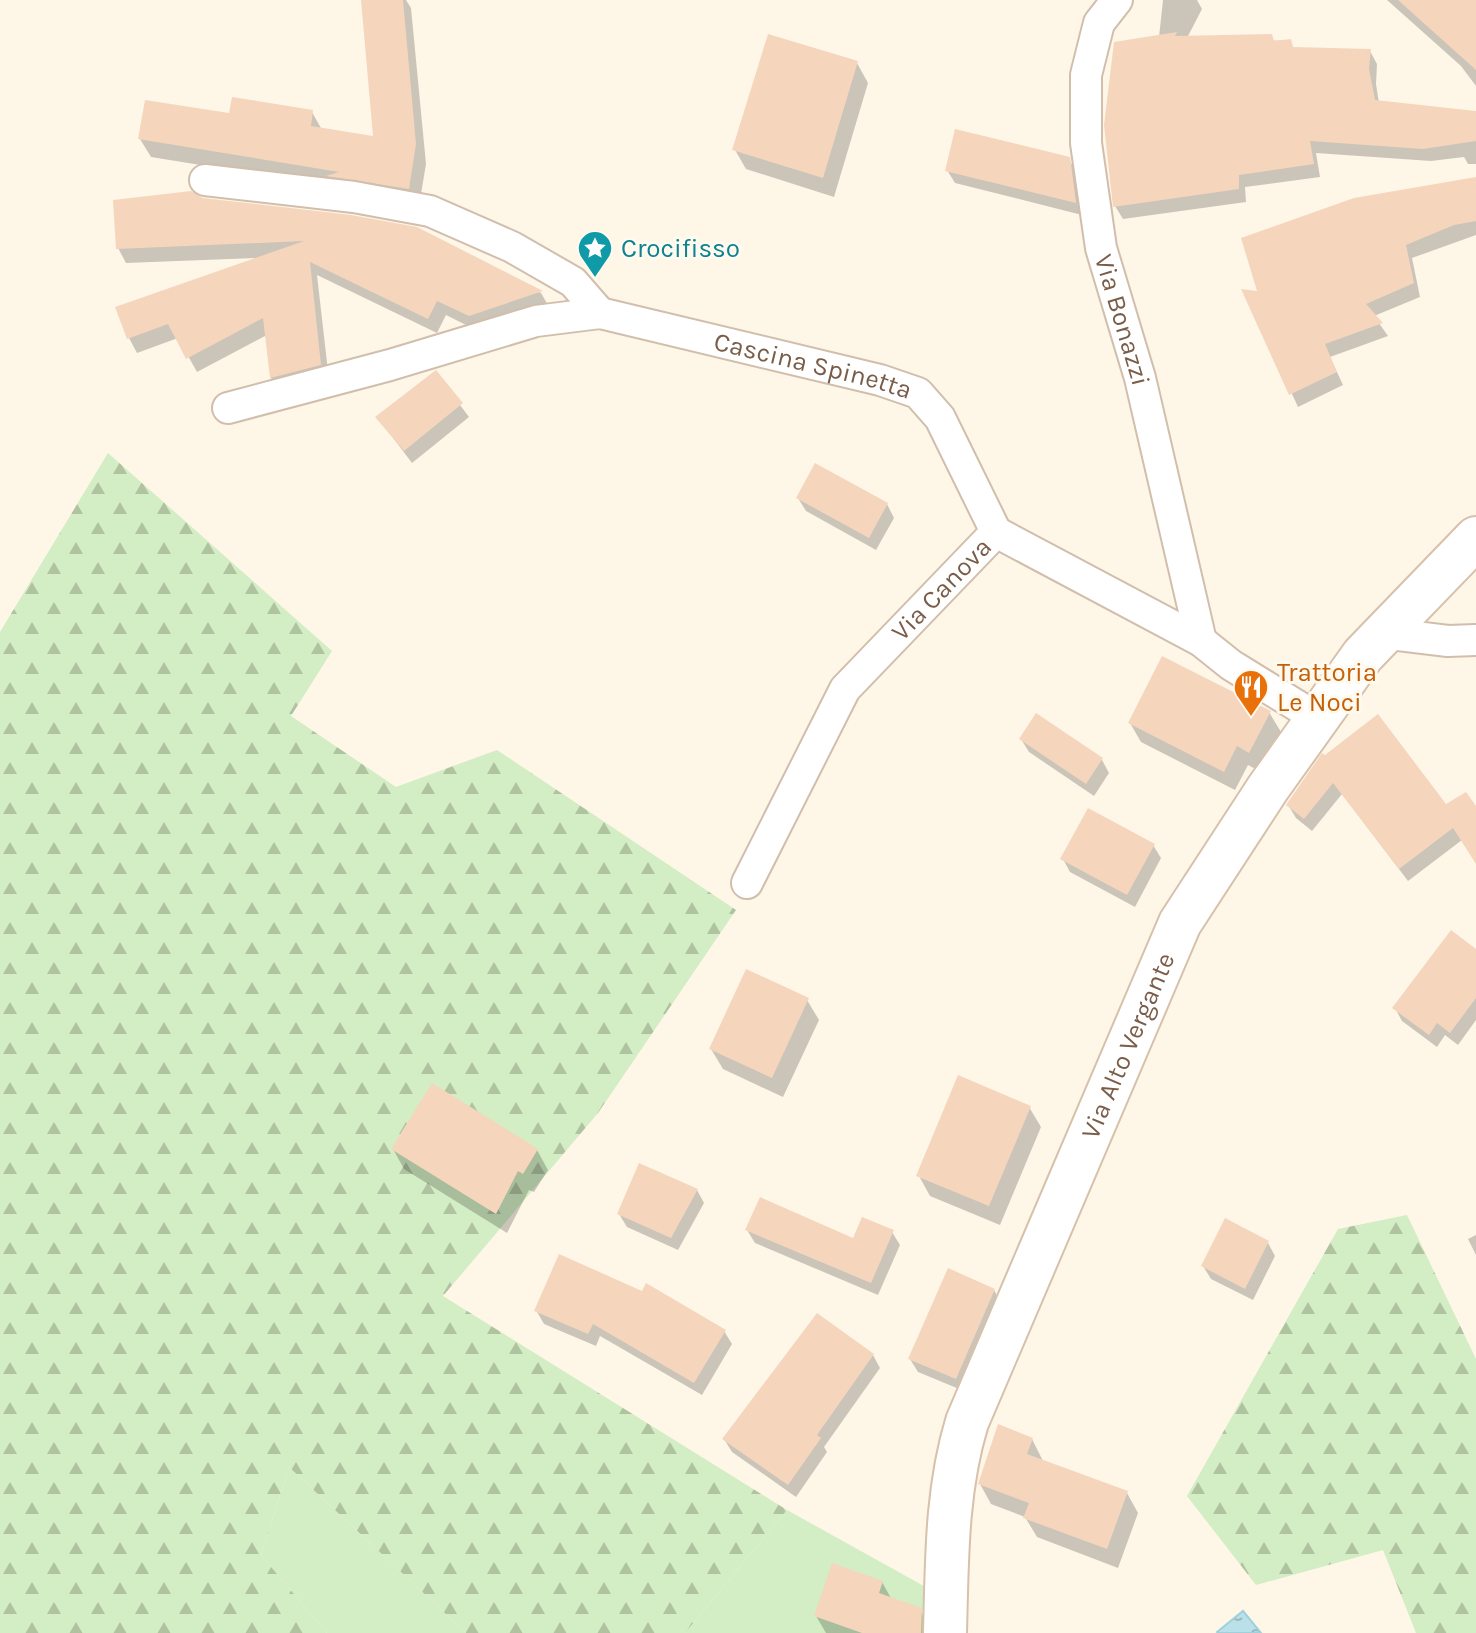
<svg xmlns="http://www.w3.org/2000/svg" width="1476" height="1633" viewBox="0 0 1476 1633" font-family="Karla,sans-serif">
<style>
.grass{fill:#d3edc4}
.forest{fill:url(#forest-firs)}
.water{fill:url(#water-ripples);stroke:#9fd0dc;stroke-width:2}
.shadow{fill:#0003}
.building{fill:#f5d6bd}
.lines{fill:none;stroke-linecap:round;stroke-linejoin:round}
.street-casing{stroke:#d1beac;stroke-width:34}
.secondary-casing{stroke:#d7c1ab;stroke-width:46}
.street{stroke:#fff;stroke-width:30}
.secondary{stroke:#fff;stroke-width:42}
.labels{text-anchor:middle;stroke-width:6;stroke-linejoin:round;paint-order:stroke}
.culture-label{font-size:26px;fill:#0d838f;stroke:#fffaef;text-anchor:start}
.street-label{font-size:26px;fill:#7a5d49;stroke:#fffaef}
.food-label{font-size:26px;fill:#c56008;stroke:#fffaef;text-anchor:start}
</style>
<defs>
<pattern id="forest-firs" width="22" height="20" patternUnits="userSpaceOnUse" patternTransform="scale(2)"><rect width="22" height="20" fill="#d3edc4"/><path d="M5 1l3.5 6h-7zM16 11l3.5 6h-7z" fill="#b0c3a1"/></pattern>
<pattern id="water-ripples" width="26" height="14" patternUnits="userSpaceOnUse" patternTransform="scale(2)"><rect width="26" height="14" fill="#bae0e9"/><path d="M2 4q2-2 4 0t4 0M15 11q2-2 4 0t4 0" fill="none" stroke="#9cb9bf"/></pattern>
</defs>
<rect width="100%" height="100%" fill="#fef6e7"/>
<!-- grass -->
<g class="grass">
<path d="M 289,1467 L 466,1633 L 327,1633 L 261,1555 Z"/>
<path d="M 787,1510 L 931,1590 L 932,1633 L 685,1633 Z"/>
</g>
<!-- forest -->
<g class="forest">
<path d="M 108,453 L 332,651 L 291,716 L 396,787 L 497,750 L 736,910 L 598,1113 L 443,1296 L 787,1510 L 685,1633 L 466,1633 L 289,1467 L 261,1555 L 327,1633 L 0,1633 L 0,632 Z"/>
<path d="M 1407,1215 L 1476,1359 L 1476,1633 L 1416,1633 L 1383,1550 L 1256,1585 L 1187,1496 L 1338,1229 Z"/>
</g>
<!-- water -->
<path class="water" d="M 1243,1611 L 1261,1633 L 1218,1633 L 1217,1632 Z"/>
<!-- shadow -->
<g class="shadow">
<path d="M 363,0 L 406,0 L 411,8 L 426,164 L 419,206 L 335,187 L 151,157 L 140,139 L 231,116 L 312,112 L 322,130 L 375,139 Z"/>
<path d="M 1163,0 L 1197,0 L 1202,9 L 1187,38 L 1290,41 L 1294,49 L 1370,51 L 1377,64 L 1376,84 L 1379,103 L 1476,113 L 1476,164 L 1468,164 L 1464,157 L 1431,161 L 1316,153 L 1320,177 L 1245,187 L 1246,202 L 1123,219 L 1115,206 L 1159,37 Z"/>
<path d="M 1387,0 L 1476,0 L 1476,86 L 1461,66 Z"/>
<path d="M 857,63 L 868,83 L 834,197 L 746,169 L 735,150 Z"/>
<path d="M 1069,159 L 1076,173 L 1082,215 L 955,183 L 947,170 Z"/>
<path d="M 1476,179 L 1476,235 L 1412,258 L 1420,297 L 1374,316 L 1388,336 L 1330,357 L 1343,385 L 1298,407 L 1245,292 L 1260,293 Z"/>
<path d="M 202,200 L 416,229 L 541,293 L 549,307 L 478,331 L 446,315 L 437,333 L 317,275 L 329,380 L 280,393 L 271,378 L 267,335 L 197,372 L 178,338 L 137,353 L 129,338 L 259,258 L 126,263 L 118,248 Z"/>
<path d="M 436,373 L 469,417 L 412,463 L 378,418 Z"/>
<path d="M 798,498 L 887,504 L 894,518 L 876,550 L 806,511 Z"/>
<path d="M 1269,712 L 1281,732 L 1261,772 L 1248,765 L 1235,790 L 1141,742 L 1130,723 Z"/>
<path d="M 1021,739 L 1102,760 L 1109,773 L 1094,796 L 1029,752 Z"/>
<path d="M 1325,758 L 1446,807 L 1476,810 L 1476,861 L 1462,840 L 1408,881 L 1342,794 L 1312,831 L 1296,818 L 1288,805 Z"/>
<path d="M 1153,845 L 1161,858 L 1135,907 L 1070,872 L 1063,859 Z"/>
<path d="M 1476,951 L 1476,1020 L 1458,1045 L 1445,1035 L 1437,1047 L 1402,1021 L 1395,1008 Z"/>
<path d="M 807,1000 L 819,1020 L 783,1097 L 723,1069 L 711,1049 Z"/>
<path d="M 1029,1107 L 1041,1127 L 1000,1225 L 930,1196 L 919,1176 Z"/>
<path d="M 393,1149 L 537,1150 L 548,1170 L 534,1192 L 529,1190 L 507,1233 L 404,1169 Z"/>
<path d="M 697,1190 L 704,1203 L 678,1250 L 627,1227 L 619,1214 Z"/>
<path d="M 747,1230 L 854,1241 L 892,1232 L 900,1245 L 878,1295 L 755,1243 Z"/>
<path d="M 1476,1235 L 1476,1255 L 1468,1239 Z"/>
<path d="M 1268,1243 L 1275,1256 L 1253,1300 L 1211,1279 L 1203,1266 Z"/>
<path d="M 994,1290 L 1001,1303 L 964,1391 L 918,1372 L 910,1359 Z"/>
<path d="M 643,1293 L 724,1331 L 732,1344 L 702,1395 L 600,1336 L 596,1346 L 544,1324 L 536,1310 Z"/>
<path d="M 873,1355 L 880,1368 L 824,1447 L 827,1452 L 796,1497 L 732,1452 L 724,1439 Z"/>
<path d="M 1032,1439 L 1043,1461 L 1127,1493 L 1138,1513 L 1118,1568 L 1037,1537 L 1025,1517 L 991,1504 L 980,1484 Z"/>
<path d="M 882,1582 L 892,1600 L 920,1610 L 932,1633 L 826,1633 L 816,1616 Z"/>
</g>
<!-- building -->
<g class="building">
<path d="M 361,0 L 403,0 L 416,144 L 409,189 L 326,176 L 339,172 L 138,139 L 145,100 L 229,113 L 232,97 L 313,110 L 311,126 L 373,136 Z"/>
<path d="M 1398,0 L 1476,0 L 1476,70 Z"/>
<path d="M 1177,32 L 1175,36 L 1272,34 L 1274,41 L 1291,39 L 1293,47 L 1371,49 L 1369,69 L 1375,100 L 1476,111 L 1476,141 L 1423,149 L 1310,141 L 1314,164 L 1239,175 L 1239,189 L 1113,207 L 1104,125 L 1114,42 Z"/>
<path d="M 768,34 L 858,61 L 823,178 L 732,150 Z"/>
<path d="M 955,129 L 1070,157 L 1076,203 L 945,171 Z"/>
<path d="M 1476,177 L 1476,221 L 1454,225 L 1406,245 L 1414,283 L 1366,304 L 1383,323 L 1325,344 L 1337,372 L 1289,395 L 1241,289 L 1257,291 L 1241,238 L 1354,198 Z"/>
<path d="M 191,191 L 203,198 L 351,215 L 417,227 L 543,291 L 469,316 L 437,301 L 428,319 L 310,262 L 321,365 L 270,378 L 263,318 L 186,359 L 168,324 L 127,339 L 115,307 L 304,241 L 116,249 L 113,200 Z"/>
<path d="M 436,370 L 463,403 L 404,451 L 375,417 Z"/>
<path d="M 815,463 L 888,503 L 869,538 L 796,498 Z"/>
<path d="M 1162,656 L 1271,711 L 1249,753 L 1237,746 L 1224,772 L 1128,723 Z"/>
<path d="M 1036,713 L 1103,758 L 1086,784 L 1019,739 Z"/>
<path d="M 1378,714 L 1446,804 L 1466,792 L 1476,806 L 1476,864 L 1453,828 L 1399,869 L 1333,783 L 1304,819 L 1286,805 L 1322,753 L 1325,755 Z"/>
<path d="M 1088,808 L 1155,844 L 1127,895 L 1060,859 Z"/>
<path d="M 1451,930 L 1476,949 L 1476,998 L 1450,1033 L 1437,1023 L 1429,1035 L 1392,1008 Z"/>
<path d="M 746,969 L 809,998 L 772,1078 L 709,1049 Z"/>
<path d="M 958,1075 L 1031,1106 L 989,1206 L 916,1176 Z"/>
<path d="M 432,1083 L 538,1149 L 523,1174 L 518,1171 L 496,1214 L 391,1149 Z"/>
<path d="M 639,1163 L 698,1189 L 671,1238 L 617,1214 Z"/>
<path d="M 760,1197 L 853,1238 L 862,1217 L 894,1230 L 871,1283 L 745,1230 Z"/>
<path d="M 1225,1218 L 1269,1241 L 1245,1289 L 1201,1266 Z"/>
<path d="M 559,1254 L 642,1291 L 646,1283 L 726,1330 L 694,1383 L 593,1324 L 588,1334 L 534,1311 Z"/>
<path d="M 948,1268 L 995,1289 L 956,1379 L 908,1359 Z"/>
<path d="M 817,1313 L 874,1354 L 817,1435 L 821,1438 L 788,1485 L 722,1439 Z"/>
<path d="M 998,1424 L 1033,1438 L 1027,1454 L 1128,1491 L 1107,1549 L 1023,1518 L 1029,1503 L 978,1484 Z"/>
<path d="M 832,1563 L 883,1581 L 879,1593 L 922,1608 L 921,1633 L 862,1633 L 814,1616 Z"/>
</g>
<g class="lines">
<!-- street casing -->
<g class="street-casing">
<g id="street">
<path id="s1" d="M 1117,0 L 1099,23 L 1086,75 L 1086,143 L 1101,248 L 1140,378 L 1201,641"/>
<path d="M 205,180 L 354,197 L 430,211 L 512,247 L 573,282 L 600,313"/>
<path id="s2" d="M 228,408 L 390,365 L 536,321 L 600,313 L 880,380 L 918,393 L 940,418 L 996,532"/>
<path d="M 1382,633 L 1448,641 L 1476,640"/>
<path id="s3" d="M 747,883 L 845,689 L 996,532 L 1201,641 L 1231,665 L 1317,718"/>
</g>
</g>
<!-- secondary casing -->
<g class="secondary-casing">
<g id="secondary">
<path id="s4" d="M 945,1633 C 947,1561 946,1491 967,1422 L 1180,923 L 1268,788 L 1363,655 L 1476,538"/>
</g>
</g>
<!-- street -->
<use href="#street" class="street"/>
<!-- secondary -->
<use href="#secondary" class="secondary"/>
</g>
<!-- icons -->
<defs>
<g id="sight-pin" transform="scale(1.8)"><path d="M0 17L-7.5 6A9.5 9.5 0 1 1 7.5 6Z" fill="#0f9aa8" stroke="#fffaef"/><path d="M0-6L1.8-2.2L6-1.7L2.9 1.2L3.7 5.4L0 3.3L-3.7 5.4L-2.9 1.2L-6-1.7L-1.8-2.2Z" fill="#fff"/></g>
<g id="restaurant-pin" transform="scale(1.8)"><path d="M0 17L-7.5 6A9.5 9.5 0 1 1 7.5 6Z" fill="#e8710a" stroke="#fffaef"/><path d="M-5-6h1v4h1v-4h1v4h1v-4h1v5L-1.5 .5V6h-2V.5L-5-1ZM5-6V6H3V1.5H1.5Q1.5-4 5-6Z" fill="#fff"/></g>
</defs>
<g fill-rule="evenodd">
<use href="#sight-pin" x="595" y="248"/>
<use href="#restaurant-pin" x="1251" y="687"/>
</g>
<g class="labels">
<!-- culture labels -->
<g class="culture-label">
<text x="621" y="257">Crocifisso</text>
</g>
<!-- street labels -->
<g class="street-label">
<text dy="9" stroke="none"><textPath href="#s1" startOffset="332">Via Bonazzi</textPath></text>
<text dy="9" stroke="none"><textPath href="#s2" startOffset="604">Cascina Spinetta</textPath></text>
<text dy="9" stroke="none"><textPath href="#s3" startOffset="356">Via Canova</textPath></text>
<text dy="9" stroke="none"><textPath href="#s4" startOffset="622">Via Alto Vergante</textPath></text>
</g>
<!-- food labels -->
<g class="food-label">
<text x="1277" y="681">Trattoria<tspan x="1277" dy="30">Le Noci</tspan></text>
</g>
</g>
</svg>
